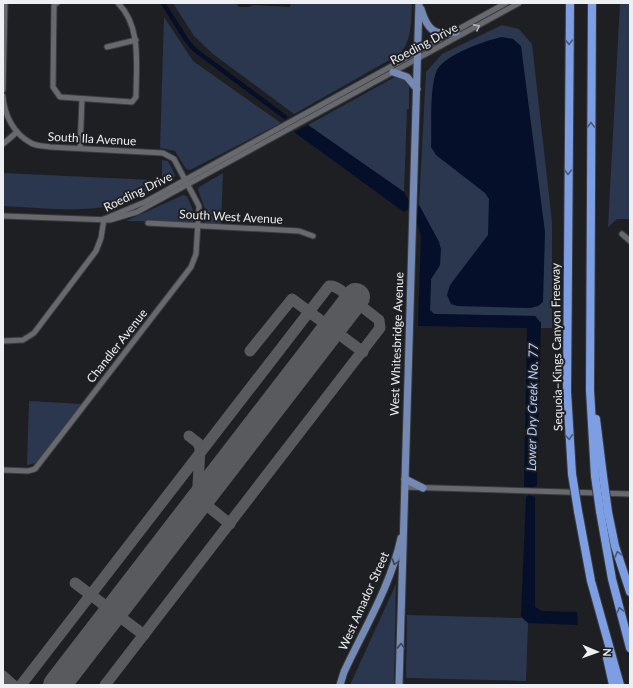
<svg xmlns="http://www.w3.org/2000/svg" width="633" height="688" viewBox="0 0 633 688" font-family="Lato,sans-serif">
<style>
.green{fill:#2b364f}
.water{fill:#060f29}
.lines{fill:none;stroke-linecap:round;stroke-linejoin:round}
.canal{stroke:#060f29;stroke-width:4.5}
.taxiway{stroke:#585a5d;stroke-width:11}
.runway{stroke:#585a5d;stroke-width:28}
.minor-casing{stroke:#3a3c3f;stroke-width:7}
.major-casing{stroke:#3a3c3f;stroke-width:9}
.highway-casing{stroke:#3a3c3f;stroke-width:10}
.minor{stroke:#67696e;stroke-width:5}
.major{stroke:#7589b5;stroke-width:7}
.highway{stroke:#7e9ee4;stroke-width:8}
.highway-bridge-casing{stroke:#3a3c3f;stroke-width:10;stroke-linecap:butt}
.highway-bridge{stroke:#7e9ee4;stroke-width:8}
.oneway{stroke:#b1b3b7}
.oneway2{stroke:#49587a}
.oneway3{stroke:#3c4456}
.labels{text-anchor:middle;stroke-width:4;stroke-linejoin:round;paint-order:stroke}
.street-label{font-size:12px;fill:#edeff2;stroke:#1d1f23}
.water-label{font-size:13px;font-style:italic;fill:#b9cffc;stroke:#1d1f23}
</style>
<rect width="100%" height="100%" fill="#1d1f23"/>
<!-- green -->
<g class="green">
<path d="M 173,3 L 236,3 L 239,7 L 249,7 L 253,5 L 290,7 L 291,3 L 412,3 C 411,21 412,40 400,54 L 294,114 L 213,54 L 194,36 Z"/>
<path d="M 620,3 L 630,3 L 630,219 L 617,219 L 608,227 Z"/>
<path d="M 164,17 L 193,61 L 281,123 L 190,170 L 186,169 L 175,151 L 160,148 Z"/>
<path d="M 502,25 L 519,29 L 532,44 L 552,222 L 552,328 L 541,328 L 541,323 L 535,316 L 434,314 L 430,310 L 431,279 L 440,265 L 439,242 L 419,205 L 426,72 L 442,54 Z"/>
<path d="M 395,77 L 404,80 L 409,87 L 409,109 L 407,109 L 404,192 L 308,125 Z"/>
<path d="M 162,160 L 168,161 L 175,175 L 174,178 L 162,187 Z"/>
<path d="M 3,173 L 154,180 L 154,189 C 106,218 56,208 3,206 Z"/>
<path d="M 223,173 L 221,224 L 205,223 L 205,209 L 198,190 L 199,187 Z"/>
<path d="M 183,195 L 187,196 L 193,210 L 193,222 L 126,221 Z"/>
<path d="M 29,401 L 82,404 L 36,463 L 27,465 Z"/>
<path d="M 396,584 L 394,685 L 350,685 Z"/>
<path d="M 407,615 L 522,618 L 528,623 L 526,681 L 406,678 Z"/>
</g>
<!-- water -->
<g class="water">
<path d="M 502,37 L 513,39 L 521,46 L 545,232 L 543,302 L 538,306 L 530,308 L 457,306 L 451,304 L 447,295 L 450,285 L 488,235 L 489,199 L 485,193 L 436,155 L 431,147 C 432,127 429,87 437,70 C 444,55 487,40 502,37 Z"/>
<path d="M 308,125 L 404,192 L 409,201 L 409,209 L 404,212 L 294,132 Z"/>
<path d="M 419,205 L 439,242 L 441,249 L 440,265 L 431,279 L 430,310 L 434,314 L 535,316 L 541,323 L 537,485 L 532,488 L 524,487 L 527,328 L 418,326 L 421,236 L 416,220 L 416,208 Z"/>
<path d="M 529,495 L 535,497 L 535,607 L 542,611 L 577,612 L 578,625 L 528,623 L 521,616 L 526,497 Z"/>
</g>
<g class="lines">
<!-- canal -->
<path class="canal" d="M 163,3 L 187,41 L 195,50 L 285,117"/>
<!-- taxiway -->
<g class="taxiway">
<path d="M 250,351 L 292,299 L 363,352"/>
<path d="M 189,436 L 198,443 L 200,448 L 197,504"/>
<path d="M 200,500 L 230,524"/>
<path d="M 75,583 L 144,635"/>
<path d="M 3,676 L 13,685"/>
<path d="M 21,685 L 329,286 C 336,285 348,294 349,302 C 349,305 347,308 346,311"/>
<path d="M 54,685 L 58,683"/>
<path d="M 105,685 L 380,328 L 379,320 L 361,306 L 353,305 L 346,311"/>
</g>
<!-- runway -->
<path class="runway" d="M 57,685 L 356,297"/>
<!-- minor casing -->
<g class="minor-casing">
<g id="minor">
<path d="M 57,3 L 54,5 L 53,87 L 60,97 L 132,102 L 136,97 C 136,66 142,27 118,3"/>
<path d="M 107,47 L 136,40"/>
<path d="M 3,90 L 5,3"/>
<path d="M 3,96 C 4,115 14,134 31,143 C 36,146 44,146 50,147 L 163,153 L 174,159 L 199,206 L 196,254 L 191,267 L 35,469 L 28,471 L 3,470"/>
<path d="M 3,144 L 17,132"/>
<path d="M 80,148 L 82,99"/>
<path d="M 3,216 L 110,220 L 137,212 L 519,3"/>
<path d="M 104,219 L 145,202 L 506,3"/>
<path d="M 148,223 L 299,231 L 313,236"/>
<path d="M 622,234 L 630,241"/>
<path d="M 3,341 L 23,340 L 34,333 L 96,251 L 101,238 L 104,219"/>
<path d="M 404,487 L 630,494"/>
</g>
</g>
<!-- major casing -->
<g class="major-casing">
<g id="major">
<path d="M 421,9 C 427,29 434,37 456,32"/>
<path d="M 393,72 L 407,77 L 417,89"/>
<path d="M 405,479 L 423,488"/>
<path d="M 340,685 L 344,672 C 364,629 391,585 401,538"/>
<path d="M 399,685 L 419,3"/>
</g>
</g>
<!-- highway casing -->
<g class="highway-casing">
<g id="highway">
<path d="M 570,3 L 567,392 L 572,474"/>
<path d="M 592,3 L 590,390 L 595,476"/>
<path d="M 596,419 L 603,476"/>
<path d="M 578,511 L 591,581 L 620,685"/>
<path d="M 600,511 L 612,579 L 630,648"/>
<path d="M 608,512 L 615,546 L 630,592"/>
<path d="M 607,658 L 613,685"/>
</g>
</g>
<!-- minor -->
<use href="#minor" class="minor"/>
<!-- major -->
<use href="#major" class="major"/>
<!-- highway -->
<use href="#highway" class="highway"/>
<!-- highway-bridge casing -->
<g class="highway-bridge-casing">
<g id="highway-bridge">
<path d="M 572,474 L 578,511"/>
<path d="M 595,476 L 600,511"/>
<path d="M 603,476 L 608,512"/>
</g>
</g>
<!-- highway-bridge -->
<use href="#highway-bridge" class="highway-bridge"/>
</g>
<!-- one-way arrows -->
<defs><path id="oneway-chevron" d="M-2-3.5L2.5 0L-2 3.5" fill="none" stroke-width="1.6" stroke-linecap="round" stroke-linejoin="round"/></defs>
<use class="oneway" href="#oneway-chevron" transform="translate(477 27) rotate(-28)"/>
<g class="oneway2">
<use href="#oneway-chevron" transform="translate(569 42) rotate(90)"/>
<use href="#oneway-chevron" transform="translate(591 125) rotate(-90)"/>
<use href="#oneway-chevron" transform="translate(568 172) rotate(91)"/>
<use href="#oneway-chevron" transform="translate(569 437) rotate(86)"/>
<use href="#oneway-chevron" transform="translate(618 554) rotate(-107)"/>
<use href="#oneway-chevron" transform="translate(620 610) rotate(-104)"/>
</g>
<g class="oneway3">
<use href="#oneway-chevron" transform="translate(395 562) rotate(110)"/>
<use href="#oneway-chevron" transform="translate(401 646) rotate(-88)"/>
</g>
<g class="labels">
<!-- street labels -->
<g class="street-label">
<text transform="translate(424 44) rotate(-28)" y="4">Roeding Drive</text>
<text transform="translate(92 139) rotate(3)" y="4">South Ila Avenue</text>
<text transform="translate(138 192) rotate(-26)" y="4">Roeding Drive</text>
<text transform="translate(231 217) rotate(3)" y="4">South West Avenue</text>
<text transform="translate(397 344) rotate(-88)" y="4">West Whitesbridge Avenue</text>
<text transform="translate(117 346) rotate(-52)" y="4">Chandler Avenue</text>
<text transform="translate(557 347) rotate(-91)" y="4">Sequoia–Kings Canyon Freeway</text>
<text transform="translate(364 601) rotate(-66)" y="4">West Amador Street</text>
</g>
<!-- water labels -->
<g class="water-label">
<text transform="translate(532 407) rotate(-89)" y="5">Lower Dry Creek No. 77</text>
</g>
</g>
<!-- border -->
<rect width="633" height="688" fill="none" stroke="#edeff2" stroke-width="8"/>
<!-- north arrow -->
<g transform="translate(597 652) rotate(92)" stroke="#1d1f23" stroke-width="3" paint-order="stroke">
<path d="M0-3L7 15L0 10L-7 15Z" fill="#edeff2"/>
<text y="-6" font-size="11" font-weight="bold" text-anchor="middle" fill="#edeff2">N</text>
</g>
</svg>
